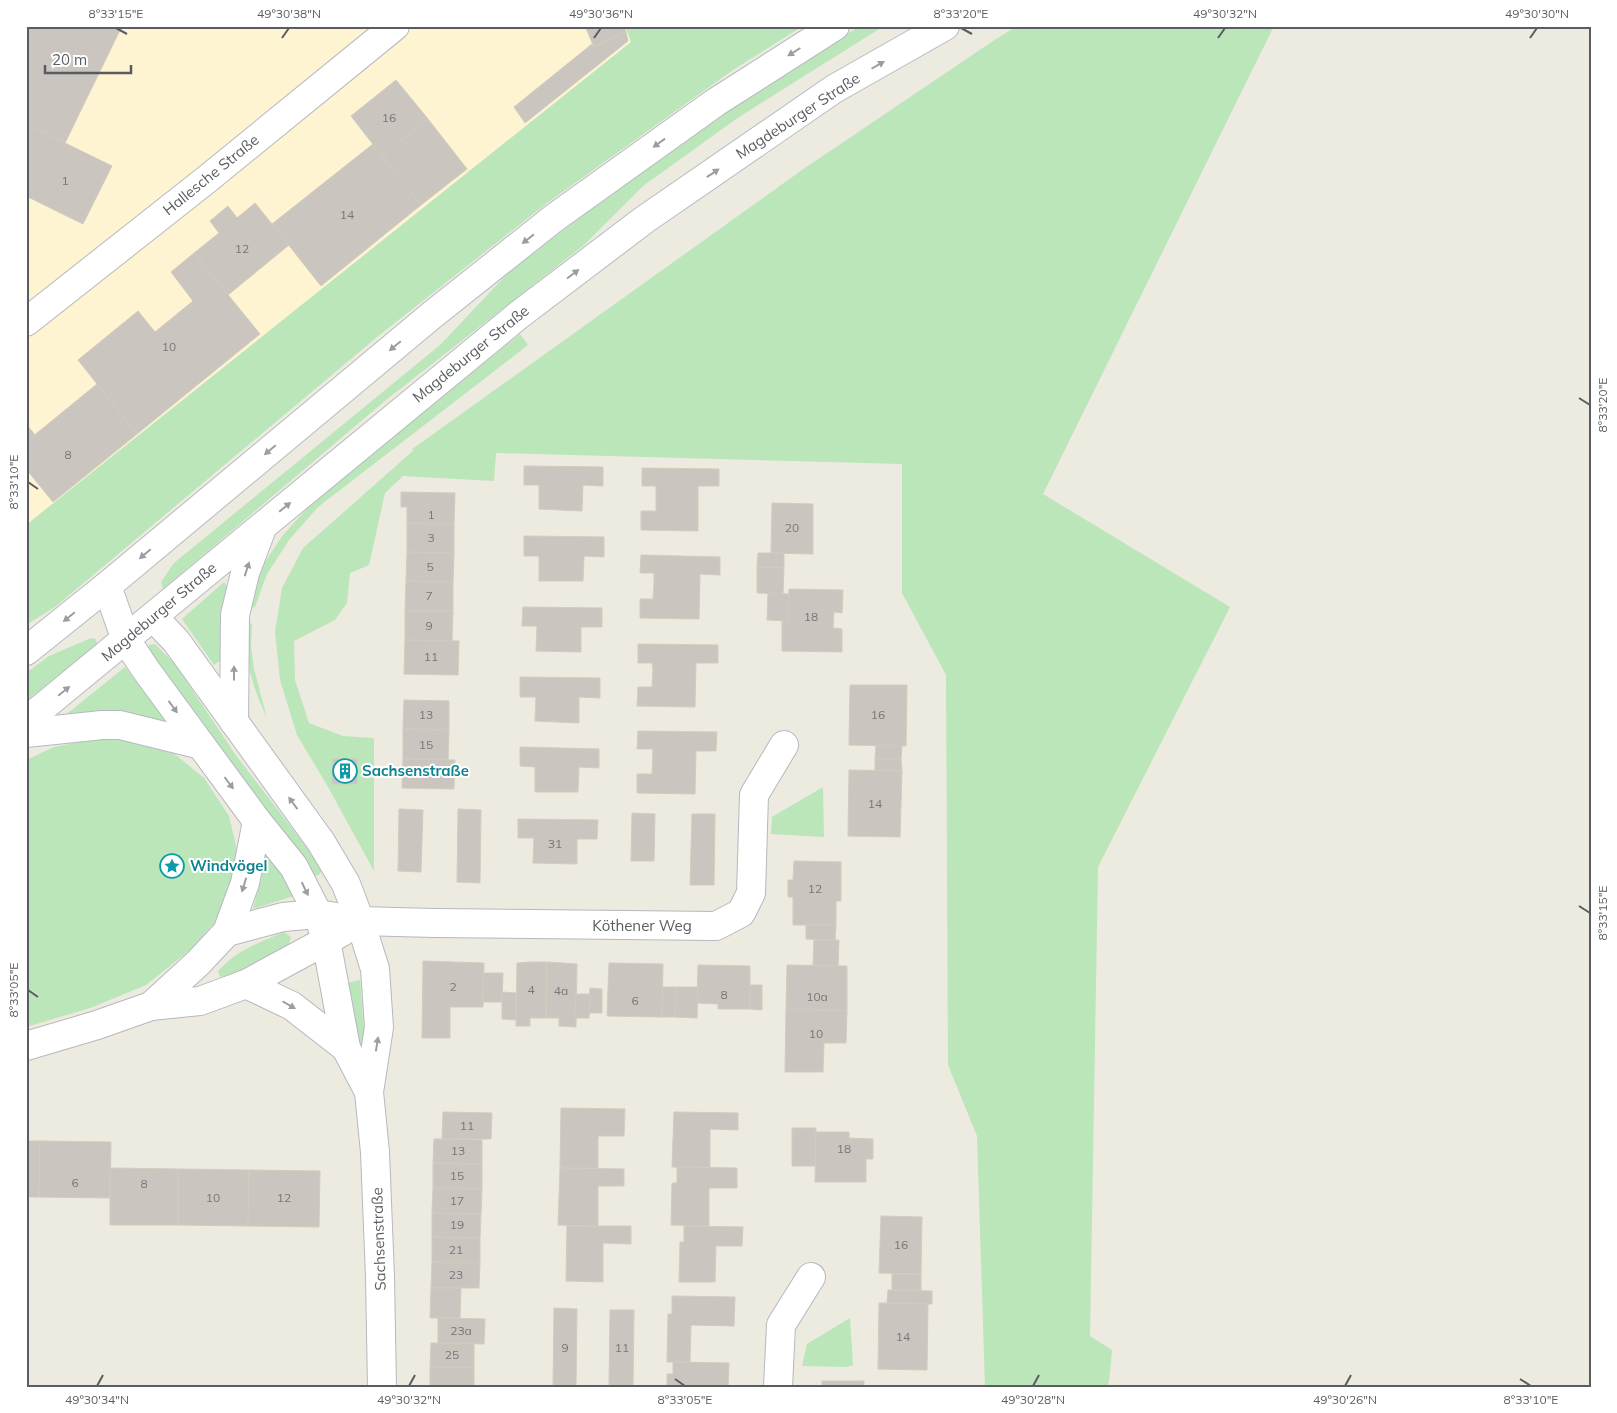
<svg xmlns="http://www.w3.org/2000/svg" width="1617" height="1413" viewBox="0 0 1617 1413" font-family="Mulish,sans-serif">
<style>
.commercial{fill:#fff4d2}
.green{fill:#bae6ba}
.building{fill:#cac6bf;stroke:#d2cbbe}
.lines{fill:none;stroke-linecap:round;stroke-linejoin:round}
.street-casing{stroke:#b6b8be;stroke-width:30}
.secondary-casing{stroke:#b6bac0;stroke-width:30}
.street{stroke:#fff;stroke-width:28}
.secondary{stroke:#fff;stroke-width:28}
.oneway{fill:#9b9ea1}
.ticks{fill:none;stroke:#595d62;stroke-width:2}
.labels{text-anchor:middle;stroke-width:4;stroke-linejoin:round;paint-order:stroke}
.number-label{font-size:12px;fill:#757779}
.street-label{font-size:15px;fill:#595d62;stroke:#fff}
.culture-label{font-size:15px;font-weight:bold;fill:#0d838f;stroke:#fff;text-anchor:start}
.neatline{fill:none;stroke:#595d62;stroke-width:2}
.ticks-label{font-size:12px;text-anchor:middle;fill:#595d62}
</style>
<rect width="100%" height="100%" fill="#edeae0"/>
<!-- commercial -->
<path class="commercial" d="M 26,26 L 625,26 L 631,42 L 26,525 Z"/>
<!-- green -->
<g class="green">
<path d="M 625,26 L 803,26 L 733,70 L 547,203 L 377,337 L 55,607 L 26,625 L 26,525 L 631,42 Z"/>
<path d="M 860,26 L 884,26 L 739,117 L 643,186 L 584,245 L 386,400 L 163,589 L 161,582 L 174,563 L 440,345 L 508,273 L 605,198 L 681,143 L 785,72 Z"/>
<path d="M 1017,26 L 1274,26 L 1043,494 L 1230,607 L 1098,867 L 1090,1336 L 1112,1350 L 1109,1382 L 1107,1387 L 985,1387 L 977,1136 L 948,1065 L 946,675 L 902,593 L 902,464 L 496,453 L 494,481 L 403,476 L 385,493 L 369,565 L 350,573 L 347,603 L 335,620 L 294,641 L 295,680 L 309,723 L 343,736 L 374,738 L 374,871 L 328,787 L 297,735 L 280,680 L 275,632 L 282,588 L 303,548 L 414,450 L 411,450 L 802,170 L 993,41 Z"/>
<path d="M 520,334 L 528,345 L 318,507 L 289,540 L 267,574 L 255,607 L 248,609 L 259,571 L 283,535 L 313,502 Z"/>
<path d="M 224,582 L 229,590 L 223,658 L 214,665 L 182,619 Z"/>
<path d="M 246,621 L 252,624 L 251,646 L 254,669 L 267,718 C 250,681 245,661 246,621 Z"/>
<path d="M 91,638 L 96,639 L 97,644 L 26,701 L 26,673 L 49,656 Z"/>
<path d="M 155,644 L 175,664 L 235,754 L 304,844 L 322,870 L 319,875 L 314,876 L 295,847 L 147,651 L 149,645 Z"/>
<path d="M 125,667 L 167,723 L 138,715 L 100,711 L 63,717 Z"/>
<path d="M 132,739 L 171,751 L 204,778 L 229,816 L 238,854 L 232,892 L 215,922 L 190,950 L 146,985 L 90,1008 L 26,1027 L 26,760 L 54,747 L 88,740 Z"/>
<path d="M 823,787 L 824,837 L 771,834 L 772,817 Z"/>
<path d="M 266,850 L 297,895 L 253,909 L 261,880 Z"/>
<path d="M 284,932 L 291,937 L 289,944 L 233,974 L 220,977 L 218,971 C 237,950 258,943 284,932 Z"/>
<path d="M 360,980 L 367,1067 L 362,1068 L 346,983 Z"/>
<path d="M 850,1318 L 853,1365 L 846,1367 L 802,1366 L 807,1344 Z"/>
</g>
<!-- building -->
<g class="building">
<path d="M 26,26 L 122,26 L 65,143 L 26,124 Z"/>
<path d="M 585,26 L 624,26 L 626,32 L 594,47 Z"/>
<path d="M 626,32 L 628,41 L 525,123 L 514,107 L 592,44 L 594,47 Z"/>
<path d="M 396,80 L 428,119 L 382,156 L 351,116 Z"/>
<path d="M 428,119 L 467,169 L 421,205 L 382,156 Z"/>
<path d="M 26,124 L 112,166 L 83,224 L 26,196 Z"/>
<path d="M 373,144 L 421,205 L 321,286 L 272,224 Z"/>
<path d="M 255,203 L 289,245 L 228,295 L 194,253 L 219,233 L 210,221 L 228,206 L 237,218 Z"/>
<path d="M 194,253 L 260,334 L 137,434 L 78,360 L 138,311 L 155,332 L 193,301 L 171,272 Z"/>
<path d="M 97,384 L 137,434 L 53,502 L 26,469 L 26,442 Z"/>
<path d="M 26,424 L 35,435 L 26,442 Z"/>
<path d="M 524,466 L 603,467 L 603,486 L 583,485 L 582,511 L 539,509 L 539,485 L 524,485 Z"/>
<path d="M 642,468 L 719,469 L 719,486 L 698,486 L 698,531 L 641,530 L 641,511 L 656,511 L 656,486 L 642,486 Z"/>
<path d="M 401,492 L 455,493 L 454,524 L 407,523 L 407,507 L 401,507 Z"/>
<path d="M 772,503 L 813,504 L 813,554 L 771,553 Z"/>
<path d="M 407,523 L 454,524 L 454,553 L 407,552 Z"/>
<path d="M 524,536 L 604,537 L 604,557 L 584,556 L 583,581 L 539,581 L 539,556 L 524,556 Z"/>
<path d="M 407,552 L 454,553 L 453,582 L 406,581 Z"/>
<path d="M 758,553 L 784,553 L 784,568 L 757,567 Z"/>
<path d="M 641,555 L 720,557 L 720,575 L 700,574 L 699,619 L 640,618 L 640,599 L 653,599 L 654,583 L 654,573 L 640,573 Z"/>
<path d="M 757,567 L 784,568 L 783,594 L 757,593 Z"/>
<path d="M 406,581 L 453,582 L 453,611 L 405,611 Z"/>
<path d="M 789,589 L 843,590 L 842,613 L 834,612 L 833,628 L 842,629 L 842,652 L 782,651 L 782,621 L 788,621 Z"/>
<path d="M 768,593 L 789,594 L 788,621 L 767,620 Z"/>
<path d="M 523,607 L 602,608 L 602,627 L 581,627 L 581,652 L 536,651 L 537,626 L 522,626 Z"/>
<path d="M 405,611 L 453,611 L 452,641 L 405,640 Z"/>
<path d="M 405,640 L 459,641 L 458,675 L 404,674 Z"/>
<path d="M 638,644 L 718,645 L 718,663 L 696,663 L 695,707 L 637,706 L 638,687 L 652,687 L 653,669 L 652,663 L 638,663 Z"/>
<path d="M 520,677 L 600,678 L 600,698 L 579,697 L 579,723 L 535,721 L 536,697 L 520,697 Z"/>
<path d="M 850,685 L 907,685 L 906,746 L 849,745 Z"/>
<path d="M 404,700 L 449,701 L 449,730 L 403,729 Z"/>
<path d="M 403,729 L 449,730 L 448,760 L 403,759 Z"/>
<path d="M 638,731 L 717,732 L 716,751 L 696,751 L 695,794 L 637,793 L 637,774 L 652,774 L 653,749 L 637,749 Z"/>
<path d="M 876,745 L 902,746 L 901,759 L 875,759 Z"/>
<path d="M 520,747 L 599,749 L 599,768 L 579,767 L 578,792 L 535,792 L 535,767 L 520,766 Z"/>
<path d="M 333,759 L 357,759 L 357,784 L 332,784 Z"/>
<path d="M 403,759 L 455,760 L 454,789 L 402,788 Z"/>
<path d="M 875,759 L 901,759 L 902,771 L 875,770 Z"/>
<path d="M 849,770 L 902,771 L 900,837 L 848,836 Z"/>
<path d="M 399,809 L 423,810 L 421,872 L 398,871 Z"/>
<path d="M 458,809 L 481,810 L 480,883 L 457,882 Z"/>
<path d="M 632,813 L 655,814 L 654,861 L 631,861 Z"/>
<path d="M 692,814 L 715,814 L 714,885 L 690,885 Z"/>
<path d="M 518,819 L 598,820 L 597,839 L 577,839 L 577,864 L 533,863 L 534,838 L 518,838 Z"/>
<path d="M 794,861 L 841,862 L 841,901 L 836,901 L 836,925 L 793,925 L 793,897 L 788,897 L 788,880 L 793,880 Z"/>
<path d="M 806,925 L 836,925 L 835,940 L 806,939 Z"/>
<path d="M 814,940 L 839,940 L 838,966 L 813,965 Z"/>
<path d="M 423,961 L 484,963 L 483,1007 L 450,1007 L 450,1038 L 422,1038 Z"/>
<path d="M 531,962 L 547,962 L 546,1018 L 530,1018 L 530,1026 L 516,1026 L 517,963 Z"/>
<path d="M 547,962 L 577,964 L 576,1027 L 559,1026 L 559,1018 L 546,1018 Z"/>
<path d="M 609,963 L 663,964 L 662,1017 L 607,1016 Z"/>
<path d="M 698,965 L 750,966 L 750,1009 L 718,1009 L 718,1004 L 697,1003 Z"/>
<path d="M 787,965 L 847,966 L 847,1011 L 786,1009 Z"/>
<path d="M 483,973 L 503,973 L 502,1002 L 483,1002 Z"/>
<path d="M 750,985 L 762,985 L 762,1010 L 750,1009 Z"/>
<path d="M 663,987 L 676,987 L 675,1017 L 662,1017 Z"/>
<path d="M 676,987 L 698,987 L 697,1018 L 675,1017 Z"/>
<path d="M 590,988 L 602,989 L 602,1013 L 589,1013 Z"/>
<path d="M 502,992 L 516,993 L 516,1020 L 502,1019 Z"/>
<path d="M 576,994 L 590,994 L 589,1018 L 575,1018 Z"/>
<path d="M 786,1009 L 847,1011 L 846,1043 L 824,1043 L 823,1072 L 785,1072 Z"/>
<path d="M 561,1108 L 625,1109 L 624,1136 L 598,1136 L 598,1168 L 560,1168 Z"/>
<path d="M 443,1112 L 492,1113 L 491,1139 L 442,1139 Z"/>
<path d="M 674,1112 L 738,1113 L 738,1130 L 710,1129 L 710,1168 L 672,1167 Z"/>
<path d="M 792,1128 L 816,1128 L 815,1166 L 792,1166 Z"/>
<path d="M 816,1132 L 849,1132 L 849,1138 L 873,1139 L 873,1159 L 866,1159 L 866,1182 L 815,1182 Z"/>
<path d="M 434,1139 L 482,1140 L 482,1164 L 433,1163 Z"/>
<path d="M 26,1141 L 40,1141 L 39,1197 L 26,1197 Z"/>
<path d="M 40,1141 L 111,1142 L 110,1198 L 39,1197 Z"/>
<path d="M 433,1163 L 482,1164 L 482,1189 L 433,1188 Z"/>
<path d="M 677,1167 L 737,1168 L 737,1188 L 709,1188 L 709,1226 L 671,1225 L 672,1183 L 677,1183 Z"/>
<path d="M 110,1168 L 178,1169 L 178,1225 L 110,1225 Z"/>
<path d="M 560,1168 L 624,1169 L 624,1186 L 598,1186 L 598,1226 L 558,1225 Z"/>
<path d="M 178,1169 L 249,1170 L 248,1226 L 178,1225 Z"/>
<path d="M 249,1170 L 320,1171 L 319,1227 L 248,1226 Z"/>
<path d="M 433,1188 L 482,1189 L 481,1214 L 432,1213 Z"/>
<path d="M 432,1213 L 481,1214 L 480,1238 L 432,1237 Z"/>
<path d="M 881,1216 L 922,1217 L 921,1274 L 879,1273 Z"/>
<path d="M 567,1226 L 631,1226 L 631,1244 L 603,1243 L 603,1282 L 566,1281 Z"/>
<path d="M 684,1226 L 743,1227 L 742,1246 L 716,1246 L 715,1282 L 679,1282 L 680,1242 L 684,1242 Z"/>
<path d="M 432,1237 L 480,1238 L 480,1263 L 432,1262 Z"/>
<path d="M 432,1262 L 480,1263 L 479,1288 L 431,1288 Z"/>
<path d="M 892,1274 L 921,1274 L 921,1291 L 892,1290 Z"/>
<path d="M 431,1288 L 461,1288 L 460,1318 L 430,1318 Z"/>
<path d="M 888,1290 L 932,1291 L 932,1304 L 887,1304 Z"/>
<path d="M 672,1296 L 735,1297 L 734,1326 L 691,1325 L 690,1362 L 667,1362 L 668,1314 L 672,1314 Z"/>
<path d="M 879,1303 L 928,1304 L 927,1370 L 878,1369 Z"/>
<path d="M 554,1308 L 577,1309 L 576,1387 L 553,1387 Z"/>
<path d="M 610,1310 L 634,1310 L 633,1387 L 609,1387 Z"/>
<path d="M 438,1318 L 485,1319 L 484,1344 L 438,1343 Z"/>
<path d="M 431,1343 L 474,1344 L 474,1368 L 430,1367 Z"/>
<path d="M 673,1362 L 729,1363 L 728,1387 L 667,1387 L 667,1374 L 673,1374 Z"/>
<path d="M 430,1367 L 474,1368 L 474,1387 L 430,1387 Z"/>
<rect x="822" y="1381" width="42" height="6"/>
</g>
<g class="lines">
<!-- street casing -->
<g class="street-casing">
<g id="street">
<path d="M 26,322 L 206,180 L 395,26"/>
<path d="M 153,617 L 176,641 L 321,842 L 346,884 L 360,921 L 375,969 L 379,1027 L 369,1092 L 375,1152 L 380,1277 L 382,1387"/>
<path d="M 126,640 L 146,670 L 201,745 L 257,821 L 294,867 L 318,914 L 326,940 L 346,1048 L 369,1092"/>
<path d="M 227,932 L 283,917 L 318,914 L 360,921 L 434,923 L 716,926 L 741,913 L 751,893 L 754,795 L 784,745"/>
<path d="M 246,984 L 292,1006 L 346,1048"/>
<path d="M 151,1006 L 198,963 L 227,932 L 245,883 L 257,821"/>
<path d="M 26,1046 L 97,1025 L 151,1006 L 200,1001 L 246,984 L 342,932"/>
<path d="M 778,1387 L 781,1325 L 811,1277"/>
</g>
</g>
<!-- secondary casing -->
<g class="secondary-casing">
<g id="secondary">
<path d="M 107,586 L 126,640"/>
<path d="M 26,651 L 107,586 L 432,315 L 554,218 L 716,102 L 835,26"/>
<path d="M 26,721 L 520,314 L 644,220 L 834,89 L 945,26"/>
<path d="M 234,722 L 235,615 L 245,573 L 262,528"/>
<path d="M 26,733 L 102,725 L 120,725 L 201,745"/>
</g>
</g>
<!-- street -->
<use href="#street" class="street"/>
<!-- secondary -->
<use href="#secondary" class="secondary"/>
</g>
<!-- one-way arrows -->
<defs><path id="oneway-solid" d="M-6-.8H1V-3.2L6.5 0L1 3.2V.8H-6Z" transform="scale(1.25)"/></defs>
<g class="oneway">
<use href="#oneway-solid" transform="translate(794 52) rotate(148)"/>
<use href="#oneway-solid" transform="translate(878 65) rotate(-30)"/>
<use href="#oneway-solid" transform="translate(659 143) rotate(144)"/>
<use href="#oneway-solid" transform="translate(713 173) rotate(-34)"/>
<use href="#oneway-solid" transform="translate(528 239) rotate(142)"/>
<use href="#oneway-solid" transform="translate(573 274) rotate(-37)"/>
<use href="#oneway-solid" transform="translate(395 346) rotate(140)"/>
<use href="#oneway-solid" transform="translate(270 450) rotate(140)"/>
<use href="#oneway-solid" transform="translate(285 507) rotate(-39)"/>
<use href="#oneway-solid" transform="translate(145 554) rotate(140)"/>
<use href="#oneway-solid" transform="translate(247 569) rotate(-72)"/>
<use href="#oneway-solid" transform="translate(69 617) rotate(141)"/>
<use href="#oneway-solid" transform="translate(234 673) rotate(-90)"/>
<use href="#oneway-solid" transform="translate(64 691) rotate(-39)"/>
<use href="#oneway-solid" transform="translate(173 707) rotate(54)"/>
<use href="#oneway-solid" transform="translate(229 783) rotate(53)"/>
<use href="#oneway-solid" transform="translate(293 803) rotate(-126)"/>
<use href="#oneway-solid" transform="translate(244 885) rotate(107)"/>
<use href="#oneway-solid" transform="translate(305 889) rotate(64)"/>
<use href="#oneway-solid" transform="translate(289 1005) rotate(30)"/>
<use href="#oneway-solid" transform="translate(377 1044) rotate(-81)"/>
</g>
<!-- ticks -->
<path class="ticks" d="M 116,28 L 127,34M 961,28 L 972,34M 282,38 L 289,28M 594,38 L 601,28M 1218,38 L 1225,28M 1530,38 L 1537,28M 1579,398 L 1590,405M 28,482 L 38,489M 1579,906 L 1590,913M 28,990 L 38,997M 675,1379 L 685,1386M 1520,1379 L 1531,1386M 97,1386 L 103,1375M 409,1386 L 415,1375M 1033,1386 L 1039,1375M 1345,1386 L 1351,1375"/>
<!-- icons -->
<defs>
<g id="building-ring" transform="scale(1.25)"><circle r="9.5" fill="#fff" stroke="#0f9aa8" stroke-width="1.5"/><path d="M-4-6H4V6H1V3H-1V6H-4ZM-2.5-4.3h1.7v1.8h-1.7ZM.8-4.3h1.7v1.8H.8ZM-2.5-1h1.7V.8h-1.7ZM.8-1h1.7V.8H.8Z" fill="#0f9aa8"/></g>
<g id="sight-ring" transform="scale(1.25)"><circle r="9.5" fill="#fff" stroke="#0f9aa8" stroke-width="1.5"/><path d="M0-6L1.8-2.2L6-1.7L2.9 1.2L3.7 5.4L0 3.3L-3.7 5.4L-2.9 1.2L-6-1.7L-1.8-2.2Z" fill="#0f9aa8"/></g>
</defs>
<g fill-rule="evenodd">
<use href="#building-ring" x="345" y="771"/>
<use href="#sight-ring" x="172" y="866"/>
</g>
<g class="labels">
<!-- number labels -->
<g class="number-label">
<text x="389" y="122">16</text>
<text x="65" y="185">1</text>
<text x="347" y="219">14</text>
<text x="242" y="253">12</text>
<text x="169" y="351">10</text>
<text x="68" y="459">8</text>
<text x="431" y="519">1</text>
<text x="792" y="532">20</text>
<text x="431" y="542">3</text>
<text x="430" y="571">5</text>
<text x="429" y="600">7</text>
<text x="811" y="621">18</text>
<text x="429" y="630">9</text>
<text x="431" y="661">11</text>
<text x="426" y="719">13</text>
<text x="878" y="719">16</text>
<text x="426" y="749">15</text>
<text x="875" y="808">14</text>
<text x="555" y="848">31</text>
<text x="815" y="893">12</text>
<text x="453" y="991">2</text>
<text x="531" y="994">4</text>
<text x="561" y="995">4a</text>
<text x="724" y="999">8</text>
<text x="817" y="1001">10a</text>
<text x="635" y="1005">6</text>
<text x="816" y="1038">10</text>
<text x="467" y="1130">11</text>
<text x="844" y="1153">18</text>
<text x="458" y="1155">13</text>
<text x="457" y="1180">15</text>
<text x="75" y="1187">6</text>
<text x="144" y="1188">8</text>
<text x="213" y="1202">10</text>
<text x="284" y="1202">12</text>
<text x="457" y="1205">17</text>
<text x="457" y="1229">19</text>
<text x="901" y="1249">16</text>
<text x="456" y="1254">21</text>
<text x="456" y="1279">23</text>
<text x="461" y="1335">23a</text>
<text x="903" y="1341">14</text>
<text x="565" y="1352">9</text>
<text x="622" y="1352">11</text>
<text x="452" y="1359">25</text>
</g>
<!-- street labels -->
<g class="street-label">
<text transform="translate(798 116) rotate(-33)" y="5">Magdeburger Straße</text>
<text transform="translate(211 175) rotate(-39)" y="5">Hallesche Straße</text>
<text transform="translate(471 354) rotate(-39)" y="5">Magdeburger Straße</text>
<text transform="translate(159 612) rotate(-40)" y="5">Magdeburger Straße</text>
<text x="642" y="931">Köthener Weg</text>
<text transform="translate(379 1239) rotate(-92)" y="5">Sachsenstraße</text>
</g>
<!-- culture labels -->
<g class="culture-label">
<text x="362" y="776">Sachsenstraße</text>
<text x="190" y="871">Windvögel</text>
</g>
</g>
<!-- border -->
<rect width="1617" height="1413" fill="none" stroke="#ffffff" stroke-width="55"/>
<!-- scale -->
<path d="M45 65v8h86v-8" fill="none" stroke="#595d62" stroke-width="2.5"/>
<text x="52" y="65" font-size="15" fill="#595d62" stroke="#ffffff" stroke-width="4" paint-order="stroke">20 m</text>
<rect x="28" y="28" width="1562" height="1358" class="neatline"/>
<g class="ticks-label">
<text x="116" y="18">8°33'15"E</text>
<text x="289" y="18">49°30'38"N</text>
<text x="601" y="18">49°30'36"N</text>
<text x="961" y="18">8°33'20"E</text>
<text x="1225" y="18">49°30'32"N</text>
<text x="1537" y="18">49°30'30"N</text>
<text transform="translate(1603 405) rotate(-90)" y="4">8°33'20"E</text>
<text transform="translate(14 482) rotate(-90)" y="4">8°33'10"E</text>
<text transform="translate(1603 913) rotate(-90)" y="4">8°33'15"E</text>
<text transform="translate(14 990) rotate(-90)" y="4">8°33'05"E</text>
<text x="97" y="1404">49°30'34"N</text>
<text x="409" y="1404">49°30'32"N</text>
<text x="685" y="1404">8°33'05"E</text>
<text x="1033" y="1404">49°30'28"N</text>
<text x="1345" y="1404">49°30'26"N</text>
<text x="1531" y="1404">8°33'10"E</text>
</g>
</svg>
